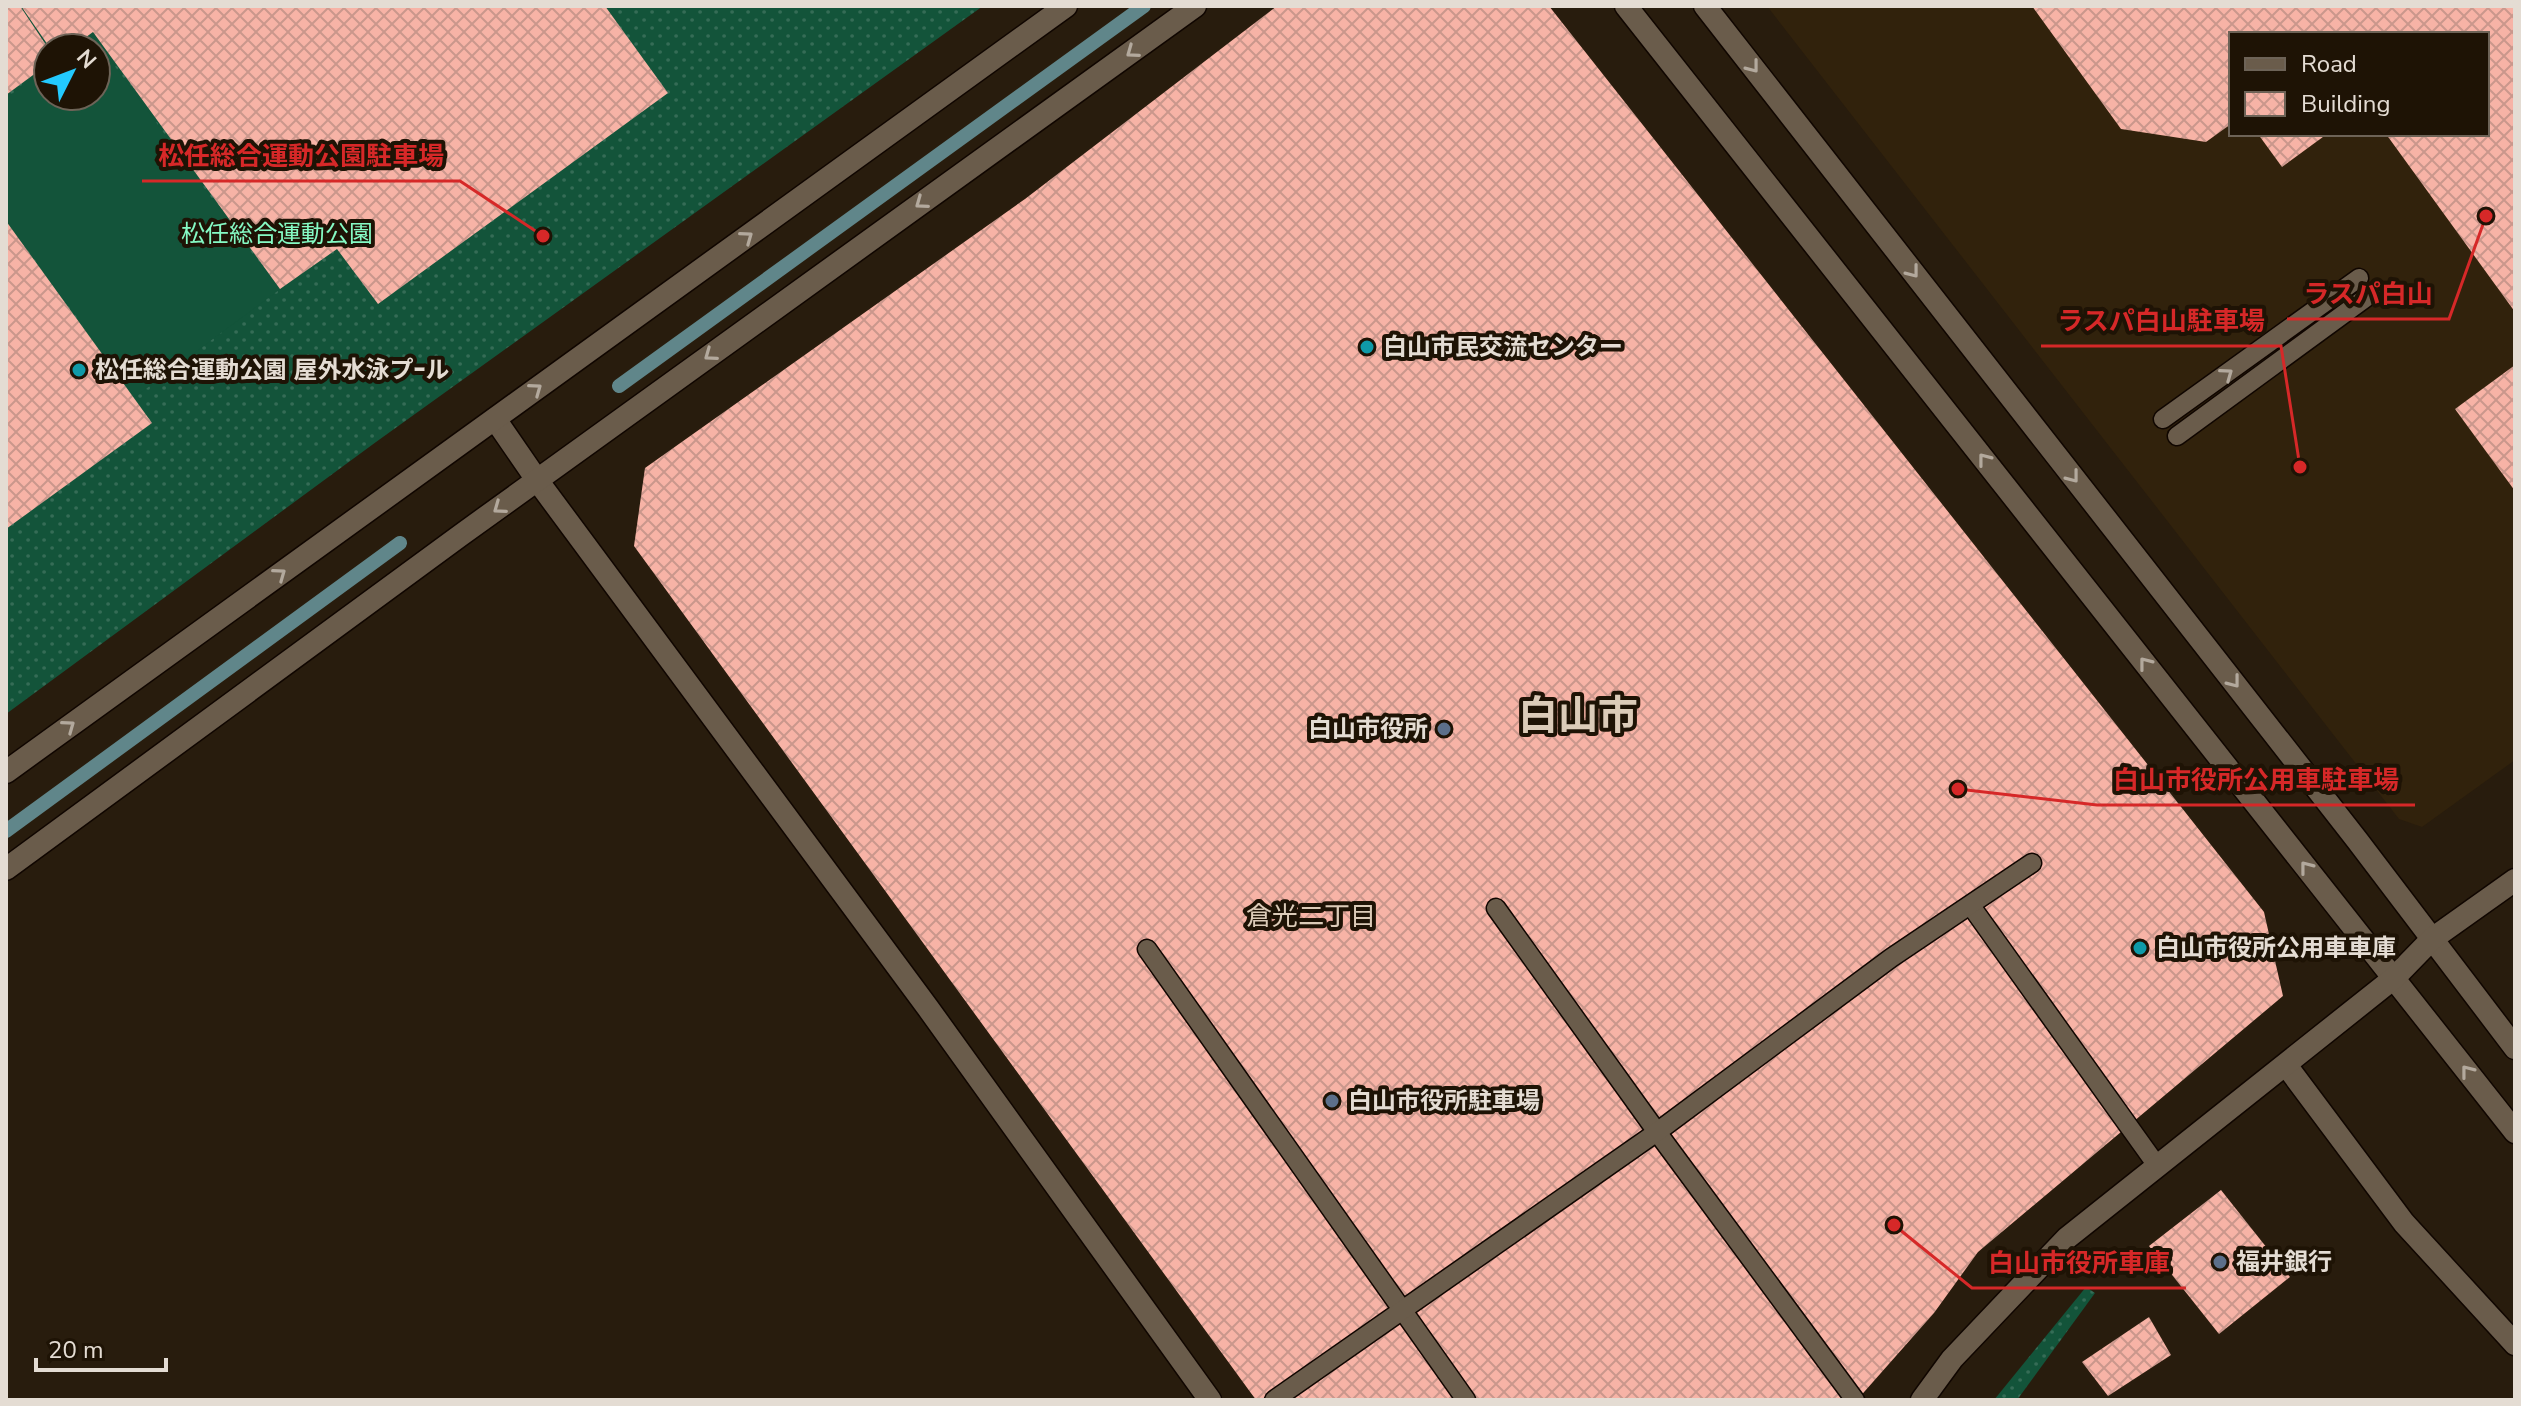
<svg xmlns="http://www.w3.org/2000/svg" width="2521" height="1406" viewBox="0 0 2521 1406" font-family="'Nunito Sans','Noto Sans JP',sans-serif">
<style>
.built{fill:#31220c;fill-rule:evenodd}
.grass{fill:url(#grass-dots);fill-rule:evenodd}
.pitch{fill:#13543a}
.lines{fill:none;stroke-linecap:round;stroke-linejoin:round}
.stream{stroke:#60868a;stroke-width:14}
.building{fill:url(#building-cross-hatch)}
.service-casing{stroke:#100600;stroke-width:21}
.minor-casing{stroke:#100600;stroke-width:25}
.tertiary-casing{stroke:#100600;stroke-width:25}
.service{stroke:#6a5c4b;stroke-width:18}
.minor{stroke:#6a5c4b;stroke-width:22}
.tertiary{stroke:#6a5c4b;stroke-width:22}
.oneway{stroke:#b3a99d}
.culture-dot{fill:#0f9aa8;stroke:#1e1305;stroke-width:3}
.service-dot{fill:#5c6f8a;stroke:#1e1305;stroke-width:3}
.labels{text-anchor:middle;stroke-width:8;stroke-linejoin:round;paint-order:stroke}
.park-label{font-size:24px;fill:#85fac4;stroke:#1e1305}
.poi-label{font-size:24px;font-weight:bold;fill:#e4dcd3;stroke:#1e1305;text-anchor:start}
.neighbourhood-label{font-size:26px;fill:#dbcbb8;stroke:#1e1305}
.town-label{font-size:40px;font-weight:bold;fill:#dbcbb8;stroke:#1e1305}
.leader{fill:none;stroke:#d62828;stroke-width:3}
.callout-dot{fill:#d62828;stroke:#1e1305;stroke-width:3}
.callout-label{font-size:26px;text-anchor:middle;font-weight:bold;fill:#d62828;stroke:#1e1305;stroke-width:8;stroke-linejoin:round;paint-order:stroke}
</style>
<defs>
<pattern id="grass-dots" width="8" height="8" patternUnits="userSpaceOnUse" patternTransform="scale(2)"><rect width="8" height="8" fill="#13543a"/><path d="M2 2h.1M6 6h.1" fill="none" stroke="#356c56" stroke-width="1.8" stroke-linecap="round"/></pattern>
<pattern id="building-cross-hatch" width="8" height="8" patternUnits="userSpaceOnUse" patternTransform="scale(2)"><rect width="8" height="8" fill="#f7b3a6"/><path d="M0 0l8 8M0 8l8-8" fill="none" stroke="#ca978c"/></pattern>
</defs>
<rect width="100%" height="100%" fill="#281c0d"/>
<!-- built -->
<path class="built" d="M 1767,6 L 2515,6 L 2515,760 L 2422,827 L 2399,819 ZM 2231,34 L 2487,34 L 2487,134 L 2231,134 Z"/>
<!-- grass -->
<g class="grass">
<path d="M 6,6 L 983,6 L 376,442 L 6,714 ZM 48,48 L 96,48 L 96,96 L 48,96 Z"/>
<path d="M 2086,1287 L 2095,1293 L 2017,1400 L 1994,1400 Z"/>
</g>
<!-- pitch -->
<path class="pitch" d="M 92,35 L 279,290 L 135,397 L 6,220 L 6,98 L 48,68 L 48,96 L 96,96 L 96,48 L 75,48 Z"/>
<g class="lines">
<!-- stream -->
<g class="stream">
<path d="M 619,386 L 1144,6"/>
<path d="M 6,831 L 400,543"/>
</g>
</g>
<!-- building -->
<g class="building">
<path d="M 6,6 L 20,6 L 48,48 L 48,64 L 6,95 Z"/>
<path d="M 21,6 L 605,6 L 668,93 L 378,304 L 337,249 L 280,289 L 93,32 L 71,48 L 50,48 Z"/>
<path d="M 1277,6 L 1549,6 L 2264,912 L 2283,996 L 1978,1252 L 1934,1313 L 1857,1400 L 1256,1400 L 634,546 L 645,468 L 1025,199 Z"/>
<path d="M 2032,6 L 2515,6 L 2515,312 L 2386,134 L 2487,134 L 2487,34 L 2231,34 L 2231,124 L 2206,142 L 2121,129 Z"/>
<path d="M 2258,134 L 2327,134 L 2282,167 Z"/>
<path d="M 6,221 L 152,423 L 6,529 Z"/>
<path d="M 2515,365 L 2515,491 L 2455,409 Z"/>
<path d="M 2221,1190 L 2290,1277 L 2219,1334 L 2149,1246 Z"/>
<path d="M 2149,1317 L 2171,1355 L 2108,1396 L 2082,1362 Z"/>
</g>
<g class="lines">
<!-- service casing -->
<g class="service-casing">
<g id="service">
<path d="M 2163,419 L 2359,278"/>
<path d="M 2177,436 L 2371,294"/>
<path d="M 1971,906 L 2158,1167"/>
<path d="M 1496,908 L 1657,1132 L 1855,1400"/>
<path d="M 1147,949 L 1466,1400"/>
<path d="M 1274,1400 L 1657,1132 L 1891,958 L 2032,863"/>
</g>
</g>
<!-- minor casing -->
<g class="minor-casing">
<path id="minor" d="M 2286,1065 L 2404,1223 L 2515,1344"/>
</g>
<!-- tertiary casing -->
<g class="tertiary-casing">
<g id="tertiary">
<path d="M 1626,6 L 2515,1132"/>
<path d="M 1705,6 L 2357,840 L 2515,1048"/>
<path d="M 495,419 L 537,480 L 928,1008 L 1210,1400"/>
<path d="M 6,772 L 1066,6"/>
<path d="M 6,869 L 461,535 L 1195,6"/>
<path d="M 1922,1400 L 1952,1359 L 2067,1238 L 2394,978 L 2432,939 L 2515,880"/>
</g>
</g>
<!-- service -->
<use href="#service" class="service"/>
<!-- minor -->
<use href="#minor" class="minor"/>
<!-- tertiary -->
<use href="#tertiary" class="tertiary"/>
</g>
<!-- one-way arrows -->
<defs><path id="oneway-chevron" d="M-2-3.5L2.5 0L-2 3.5" fill="none" stroke-width="1.6" stroke-linecap="round" stroke-linejoin="round" transform="scale(2)"/></defs>
<g class="oneway">
<use href="#oneway-chevron" transform="translate(1132 52) rotate(144)"/>
<use href="#oneway-chevron" transform="translate(1753 67) rotate(52)"/>
<use href="#oneway-chevron" transform="translate(921 203) rotate(144)"/>
<use href="#oneway-chevron" transform="translate(747 237) rotate(-36)"/>
<use href="#oneway-chevron" transform="translate(1913 272) rotate(52)"/>
<use href="#oneway-chevron" transform="translate(710 355) rotate(144)"/>
<use href="#oneway-chevron" transform="translate(2227 374) rotate(-36)"/>
<use href="#oneway-chevron" transform="translate(536 389) rotate(-36)"/>
<use href="#oneway-chevron" transform="translate(1984 459) rotate(-128)"/>
<use href="#oneway-chevron" transform="translate(2073 477) rotate(52)"/>
<use href="#oneway-chevron" transform="translate(499 508) rotate(144)"/>
<use href="#oneway-chevron" transform="translate(280 574) rotate(-36)"/>
<use href="#oneway-chevron" transform="translate(2145 663) rotate(-128)"/>
<use href="#oneway-chevron" transform="translate(2234 682) rotate(52)"/>
<use href="#oneway-chevron" transform="translate(69 726) rotate(-36)"/>
<use href="#oneway-chevron" transform="translate(2306 867) rotate(-128)"/>
<use href="#oneway-chevron" transform="translate(2467 1071) rotate(-128)"/>
</g>
<!-- markers -->
<g class="culture-dot">
<circle cx="1367" cy="347" r="8"/>
<circle cx="79" cy="370" r="8"/>
<circle cx="2140" cy="948" r="8"/>
</g>
<g class="service-dot">
<circle cx="1444" cy="729" r="8"/>
<circle cx="1332" cy="1101" r="8"/>
<circle cx="2220" cy="1262" r="8"/>
</g>
<g class="labels">
<!-- park labels -->
<g class="park-label">
<text x="277" y="242">松任総合運動公園</text>
</g>
<!-- poi labels -->
<g class="poi-label">
<text x="1383" y="355">白山市民交流センター</text>
<text x="95" y="378">松任総合運動公園 屋外水泳プｰル</text>
<text x="1428" y="737" text-anchor="end">白山市役所</text>
<text x="2156" y="956">白山市役所公用車車庫</text>
<text x="1348" y="1109">白山市役所駐車場</text>
<text x="2236" y="1270">福井銀行</text>
</g>
<!-- neighbourhood labels -->
<g class="neighbourhood-label">
<text x="1311" y="925">倉光二丁目</text>
</g>
<!-- town labels -->
<g class="town-label">
<text x="1578" y="729">白山市</text>
</g>
</g>
<!-- callouts -->
<path class="leader" d="M543 236L460 181H142M2486 216L2449 319H2287M2300 467L2281 346H2041M1958 789L2097 805H2415M1894 1225L1972 1288H2186"/>
<g class="callout-dot">
<circle cx="543" cy="236" r="8"/>
<circle cx="2486" cy="216" r="8"/>
<circle cx="2300" cy="467" r="8"/>
<circle cx="1958" cy="789" r="8"/>
<circle cx="1894" cy="1225" r="8"/>
</g>
<g class="callout-label">
<text x="301" y="165">松任総合運動公園駐車場</text>
<text x="2368" y="303">ラスパ白山</text>
<text x="2161" y="330">ラスパ白山駐車場</text>
<text x="2256" y="789">白山市役所公用車駐車場</text>
<text x="2079" y="1272">白山市役所車庫</text>
</g>
<!-- border -->
<rect width="2521" height="1406" fill="none" stroke="#e4dcd3" stroke-width="16"/>
<!-- legend -->
<rect x="2229" y="32" width="260" height="104" fill="#1e1305" stroke="#6d6357" stroke-width="2"/>
<rect x="2245" y="58" width="40" height="12" fill="#6a5c4b" stroke="#6d6357" stroke-width="2"/>
<text x="2301" y="72" font-size="24" fill="#e4dcd3">Road</text>
<rect x="2245" y="92" width="40" height="24" fill="url(#building-cross-hatch)" stroke="#6d6357" stroke-width="2"/>
<text x="2301" y="112" font-size="24" fill="#e4dcd3">Building</text>
<!-- north arrow -->
<g transform="translate(72 72) rotate(48)"><circle r="38" fill="#1e1305" stroke="#6d6357" stroke-width="2"/>
<path d="M0-6L14 30L0 20L-14 30Z" fill="#23c9fe"/>
<text y="-12" font-size="22" font-weight="bold" text-anchor="middle" fill="#e4dcd3">N</text>
</g>
<!-- scale -->
<path d="M36 1358v12h130v-12" fill="none" stroke="#e4dcd3" stroke-width="4"/>
<text x="48" y="1358" font-size="24" fill="#e4dcd3" stroke="#1e1305" stroke-width="6" paint-order="stroke">20 m</text>
</svg>
